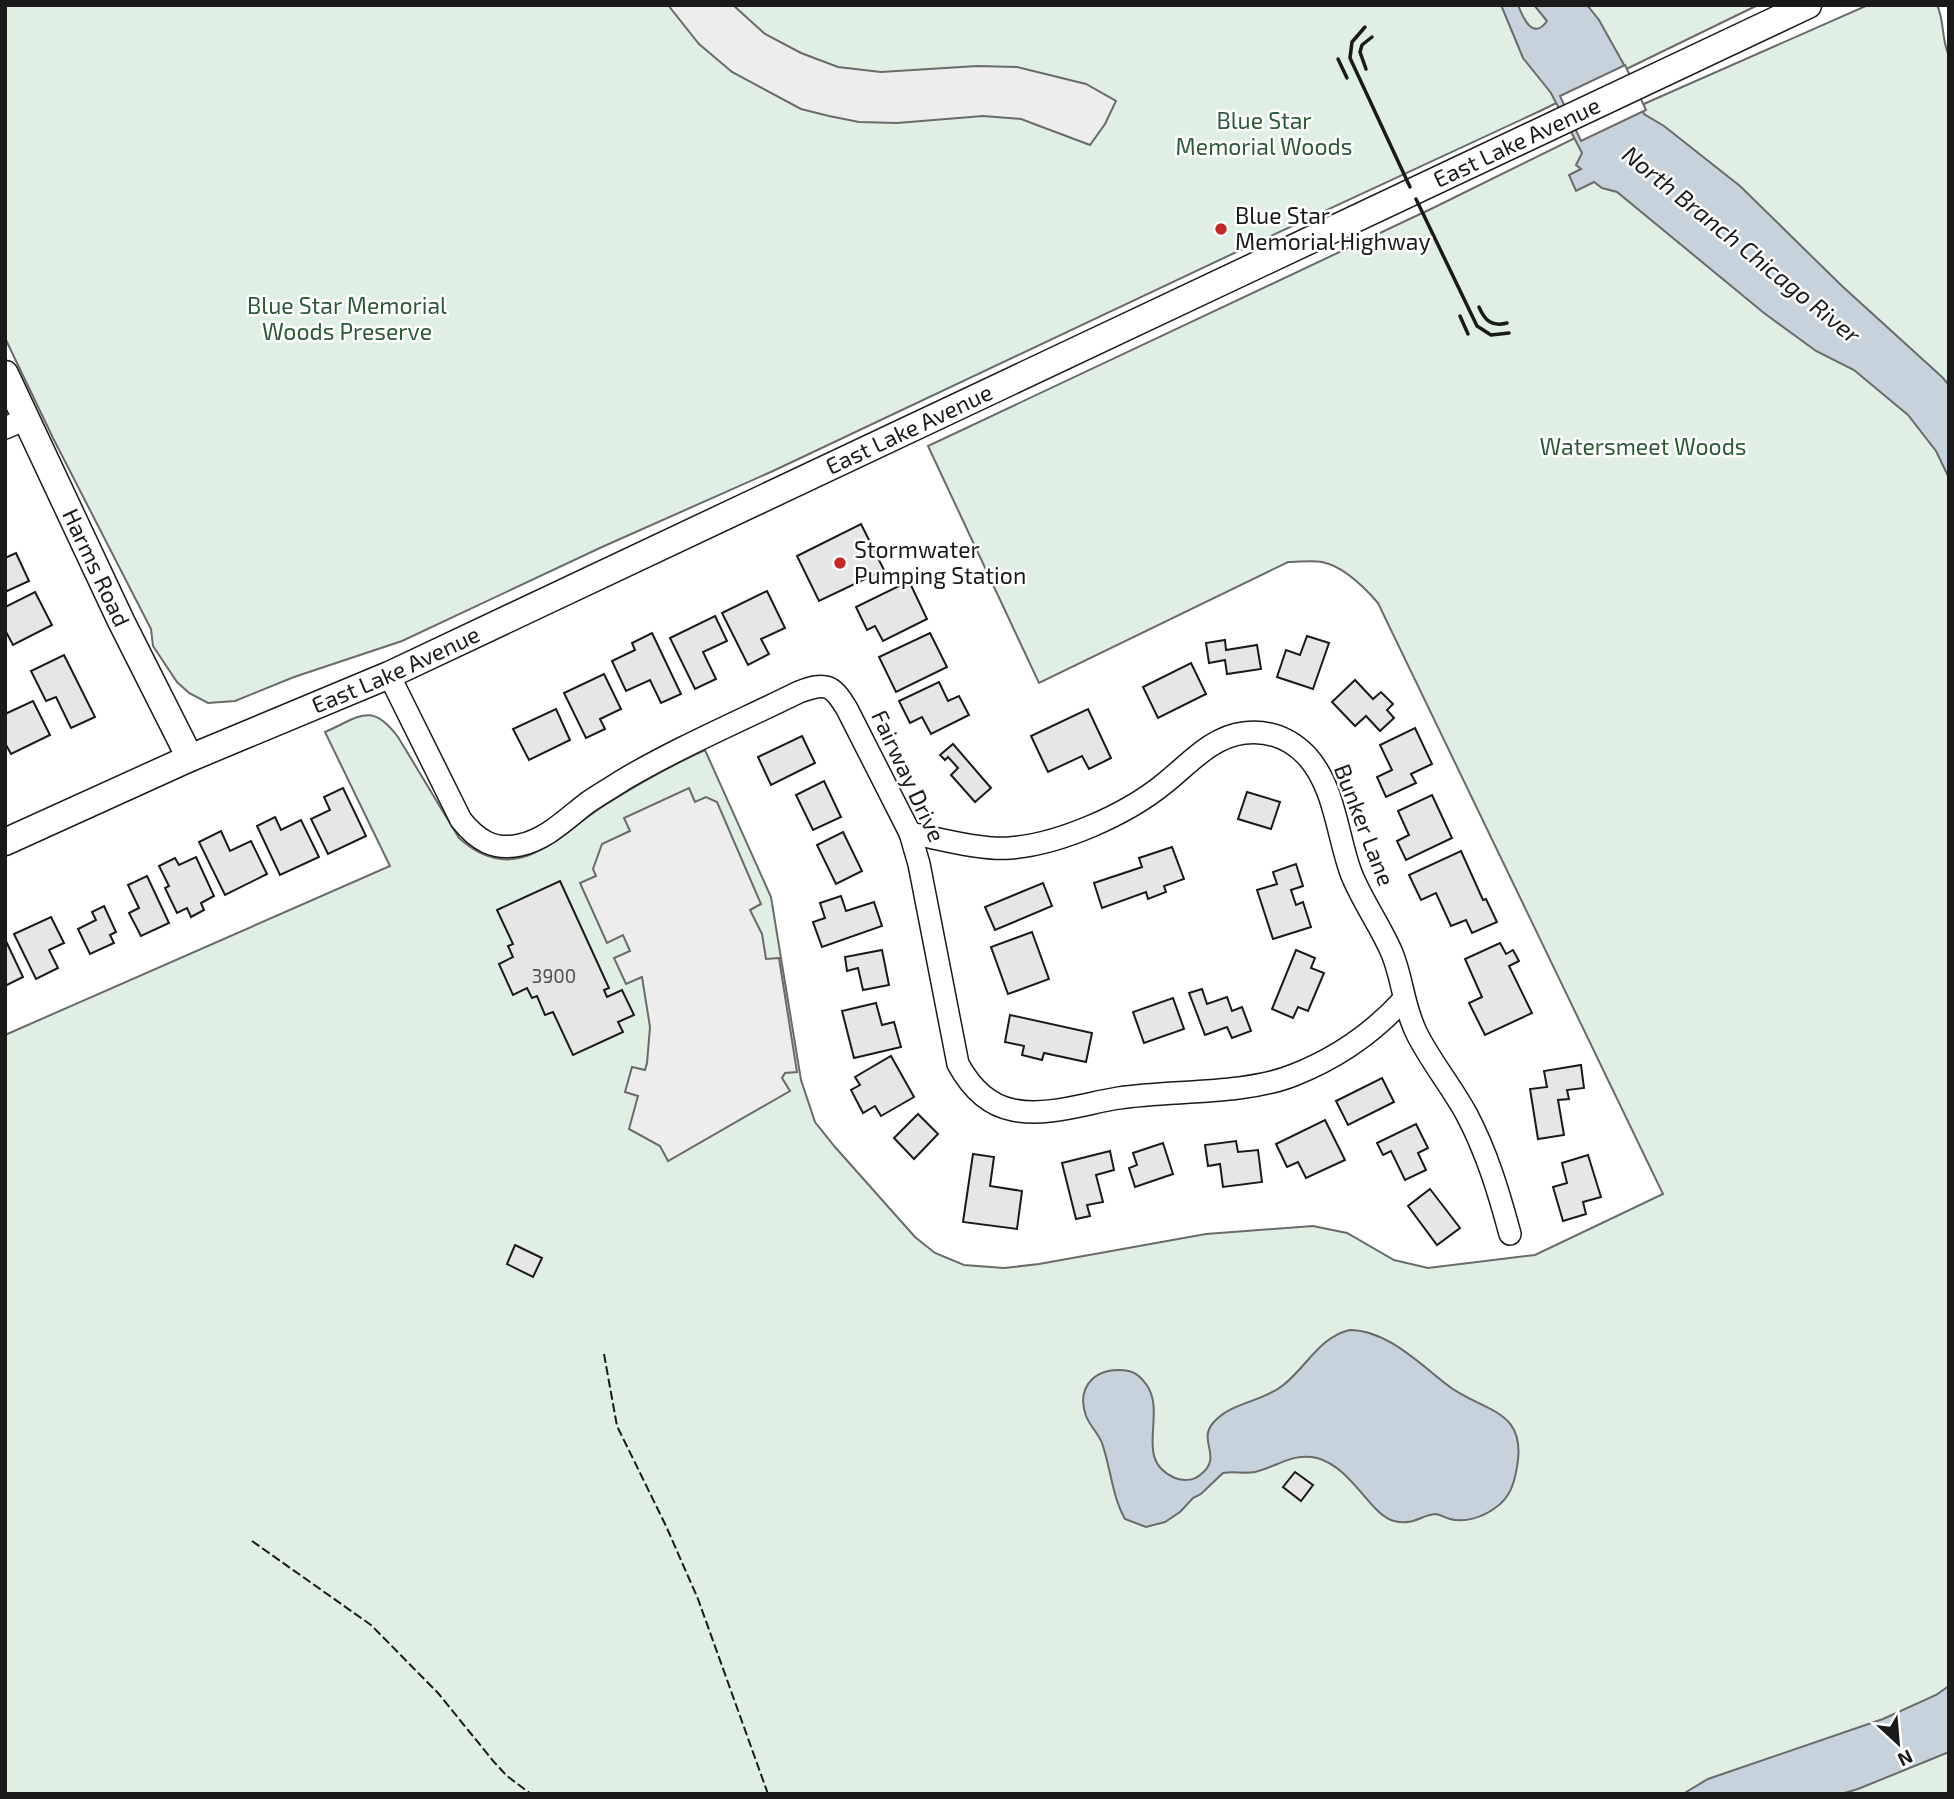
<svg xmlns="http://www.w3.org/2000/svg" width="1954" height="1799" viewBox="0 0 1954 1799" font-family="'Exo 2',sans-serif">
<style>
.green{fill:#e0efe3;stroke:#6a6a6a;stroke-width:2}
.parking{fill:#ededed;stroke:#6a6a6a;stroke-width:2}
.water{fill:#c6d2dc;stroke:#6a6a6a;stroke-width:2}
.pier{fill:#fff;stroke:#6a6a6a;stroke-width:2}
.building{fill:#e6e6e6;stroke:#1a1a1a;stroke-width:2}
.lines{fill:none;stroke-linecap:round;stroke-linejoin:round}
.minor-casing{stroke:#1a1a1a;stroke-width:24}
.major-casing{stroke:#1a1a1a;stroke-width:29}
.minor{stroke:#fff;stroke-width:21}
.major{stroke:#fff;stroke-width:26}
.fence{stroke:#1a1a1a;stroke-width:2;stroke-dasharray:9 3.5;stroke-linecap:butt}
.wall{stroke:#1a1a1a;stroke-width:3.5}
.poi-dot{fill:#c62828;stroke:#fff;stroke-width:2.5}
.labels{text-anchor:middle;stroke-width:5;stroke-linejoin:round;paint-order:stroke}
.number-label{font-size:19px;fill:#4d4d4d}
.park-label{font-size:23px;fill:#2b5a34;stroke:#fff}
.street-label{font-size:23px;fill:#1a1a1a;stroke:#fff}
.poi-label{font-size:23px;fill:#1a1a1a;stroke:#fff;text-anchor:start}
.water-label{font-size:24px;font-style:italic;fill:#1a1a1a;stroke:#fff}
</style>
<rect width="100%" height="100%" fill="#fff"/>
<!-- green -->
<g class="green">
<path d="M 5,5 L 1758,5 L 1540,111 L 1247,247 L 773,471 L 602,547 L 402,641 L 294,677 L 235,701 L 208,703 L 189,693 L 177,682 L 153,646 L 151,629 L 53,438 L 5,338 Z"/>
<path d="M 1868,5 L 1937,5 C 1945,22 1941,39 1949,56 L 1949,1794 L 5,1794 L 5,1035 L 390,866 L 325,732 C 360,717 371,701 398,737 L 459,838 C 517,890 557,835 605,805 C 638,784 670,766 705,750 L 771,897 L 801,1080 L 815,1122 L 835,1147 L 915,1237 L 935,1253 L 964,1265 L 1004,1268 L 1039,1264 L 1206,1234 L 1313,1226 L 1347,1233 L 1394,1260 L 1428,1268 L 1535,1255 L 1663,1194 L 1378,603 C 1365,588 1343,566 1322,562 C 1312,560 1299,562 1288,562 L 1039,683 L 928,446 L 1435,207 L 1646,103 Z"/>
</g>
<!-- parking -->
<g class="parking">
<path d="M 668,5 L 733,5 L 765,34 L 801,53 L 838,67 L 881,72 L 977,66 L 1017,67 L 1086,84 L 1116,101 L 1105,124 L 1090,145 L 1021,119 L 983,116 L 897,123 L 859,122 L 829,116 L 801,109 L 732,72 L 699,44 Z"/>
<path d="M 689,788 L 695,802 L 706,797 L 717,802 L 761,904 L 750,910 L 762,934 L 766,959 L 779,958 L 797,1072 L 785,1073 L 782,1078 L 790,1091 L 668,1161 L 660,1146 L 629,1129 L 638,1096 L 625,1092 L 632,1067 L 645,1070 L 647,1063 L 650,1027 L 642,977 L 626,984 L 614,958 L 630,951 L 623,935 L 607,943 L 580,883 L 596,876 L 593,869 L 602,844 L 630,831 L 624,818 Z"/>
</g>
<!-- water -->
<g class="water">
<path d="M 1501,5 L 1518,5 C 1523,18 1533,41 1547,21 L 1534,5 L 1587,5 L 1599,20 L 1623,63 L 1644,114 L 1664,126 L 1740,186 L 1842,286 L 1942,377 L 1949,385 L 1949,478 L 1936,451 L 1908,415 L 1854,370 L 1816,351 L 1764,313 L 1617,192 L 1602,188 L 1594,182 L 1576,191 L 1569,175 L 1581,169 L 1576,165 L 1582,153 L 1551,93 L 1523,58 Z"/>
<path d="M 1350,1330 C 1386,1330 1419,1363 1446,1384 C 1480,1412 1528,1407 1517,1467 C 1514,1484 1510,1498 1495,1508 C 1483,1517 1465,1523 1450,1519 C 1445,1518 1440,1514 1435,1514 C 1421,1515 1414,1526 1394,1521 C 1370,1515 1353,1468 1317,1458 C 1294,1452 1276,1467 1255,1472 C 1244,1474 1234,1471 1223,1473 L 1201,1494 L 1193,1498 L 1180,1512 L 1165,1522 L 1146,1527 L 1125,1519 C 1112,1496 1111,1469 1102,1443 C 1098,1433 1090,1426 1086,1416 C 1075,1384 1099,1365 1129,1371 C 1137,1373 1141,1378 1146,1384 C 1168,1414 1132,1460 1175,1478 C 1183,1481 1193,1481 1200,1475 C 1224,1457 1197,1441 1213,1423 C 1231,1402 1260,1403 1282,1386 C 1305,1369 1320,1336 1350,1330 Z"/>
<path d="M 1949,1686 L 1949,1752 L 1858,1789 L 1841,1794 L 1683,1794 L 1708,1779 L 1883,1719 L 1936,1695 Z"/>
</g>
<!-- pier -->
<path class="pier" d="M 1625,65 L 1646,110 L 1581,141 L 1560,96 Z"/>
<!-- building -->
<g class="building">
<path d="M 861,524 L 884,570 L 819,601 L 797,556 Z"/>
<path d="M 16,553 L 29,581 L 5,592 L 5,558 Z"/>
<path d="M 909,581 L 927,619 L 883,641 L 875,626 L 867,630 L 856,607 Z"/>
<path d="M 767,591 L 785,628 L 761,639 L 769,654 L 748,665 L 722,613 Z"/>
<path d="M 35,592 L 52,625 L 13,645 L 5,630 L 5,607 Z"/>
<path d="M 715,616 L 727,641 L 703,652 L 716,679 L 695,689 L 670,638 Z"/>
<path d="M 652,633 L 681,694 L 661,703 L 650,680 L 626,691 L 612,661 L 635,650 L 632,643 Z"/>
<path d="M 930,633 L 947,667 L 896,692 L 879,657 Z"/>
<path d="M 1307,636 L 1329,643 L 1313,689 L 1277,677 L 1286,650 L 1300,655 Z"/>
<path d="M 1225,640 L 1226,650 L 1257,645 L 1261,669 L 1227,674 L 1225,660 L 1209,663 L 1206,643 Z"/>
<path d="M 64,655 L 95,717 L 71,728 L 56,697 L 46,701 L 31,671 Z"/>
<path d="M 1191,663 L 1206,694 L 1158,718 L 1143,687 Z"/>
<path d="M 604,674 L 621,709 L 600,719 L 605,729 L 586,738 L 564,693 Z"/>
<path d="M 1355,680 L 1373,699 L 1381,692 L 1393,704 L 1387,710 L 1394,718 L 1380,731 L 1366,716 L 1355,726 L 1332,702 Z"/>
<path d="M 939,682 L 948,701 L 959,696 L 969,715 L 931,734 L 922,717 L 910,723 L 899,701 Z"/>
<path d="M 33,701 L 50,735 L 11,754 L 5,743 L 5,714 Z"/>
<path d="M 556,709 L 570,740 L 529,760 L 513,729 Z"/>
<path d="M 1088,709 L 1111,758 L 1089,769 L 1082,756 L 1048,772 L 1031,736 Z"/>
<path d="M 1415,728 L 1432,764 L 1411,774 L 1416,783 L 1386,797 L 1377,777 L 1392,770 L 1380,745 Z"/>
<path d="M 802,736 L 815,763 L 771,785 L 758,757 Z"/>
<path d="M 953,744 L 991,788 L 975,802 L 951,775 L 958,768 L 948,757 L 945,760 L 940,755 Z"/>
<path d="M 824,781 L 841,817 L 813,830 L 796,795 Z"/>
<path d="M 343,788 L 366,836 L 328,854 L 311,819 L 330,810 L 324,797 Z"/>
<path d="M 1247,792 L 1280,802 L 1271,829 L 1238,819 Z"/>
<path d="M 1432,795 L 1452,838 L 1406,860 L 1397,841 L 1409,835 L 1398,811 Z"/>
<path d="M 275,817 L 281,830 L 301,820 L 319,857 L 280,875 L 257,826 Z"/>
<path d="M 221,831 L 230,851 L 251,841 L 267,874 L 225,895 L 199,842 Z"/>
<path d="M 843,832 L 862,871 L 836,884 L 817,845 Z"/>
<path d="M 1172,847 L 1184,879 L 1164,886 L 1166,892 L 1148,899 L 1146,892 L 1102,908 L 1094,883 L 1142,867 L 1139,858 Z"/>
<path d="M 1461,851 L 1483,900 L 1486,899 L 1497,922 L 1472,933 L 1466,920 L 1451,926 L 1436,893 L 1421,900 L 1409,875 Z"/>
<path d="M 196,857 L 214,896 L 201,903 L 204,910 L 191,917 L 187,908 L 177,913 L 165,888 L 169,886 L 159,866 L 175,858 L 179,865 Z"/>
<path d="M 1296,864 L 1303,886 L 1291,890 L 1296,905 L 1303,902 L 1311,927 L 1273,939 L 1257,890 L 1277,884 L 1273,872 Z"/>
<path d="M 147,876 L 169,923 L 141,936 L 129,913 L 139,908 L 128,885 Z"/>
<path d="M 560,881 L 609,988 L 604,990 L 607,997 L 622,990 L 634,1015 L 618,1022 L 623,1032 L 573,1055 L 553,1012 L 545,1015 L 537,996 L 532,998 L 527,988 L 513,995 L 499,964 L 513,957 L 508,946 L 513,944 L 497,910 Z"/>
<path d="M 1043,883 L 1052,906 L 995,930 L 985,907 Z"/>
<path d="M 841,896 L 846,911 L 874,902 L 882,926 L 822,947 L 813,922 L 825,918 L 820,903 Z"/>
<path d="M 104,906 L 116,932 L 110,935 L 114,943 L 90,954 L 78,929 L 96,920 L 92,912 Z"/>
<path d="M 51,917 L 64,943 L 49,950 L 58,968 L 36,979 L 14,934 Z"/>
<path d="M 1032,932 L 1049,979 L 1008,994 L 991,947 Z"/>
<path d="M 5,939 L 23,977 L 5,986 Z"/>
<path d="M 1500,943 L 1506,954 L 1513,950 L 1519,961 L 1509,966 L 1532,1013 L 1485,1035 L 1469,1003 L 1482,997 L 1465,959 Z"/>
<path d="M 882,950 L 889,985 L 863,990 L 858,968 L 847,971 L 845,957 Z"/>
<path d="M 1296,950 L 1315,958 L 1311,968 L 1324,973 L 1308,1011 L 1298,1007 L 1293,1018 L 1272,1009 Z"/>
<path d="M 1202,989 L 1207,1004 L 1227,997 L 1232,1011 L 1242,1007 L 1251,1031 L 1232,1038 L 1227,1027 L 1205,1035 L 1189,993 Z"/>
<path d="M 1173,998 L 1184,1029 L 1144,1043 L 1133,1012 Z"/>
<path d="M 876,1003 L 882,1025 L 894,1022 L 901,1047 L 854,1058 L 842,1011 Z"/>
<path d="M 1010,1015 L 1092,1033 L 1086,1062 L 1044,1053 L 1042,1060 L 1022,1055 L 1024,1046 L 1005,1042 Z"/>
<path d="M 891,1056 L 914,1097 L 881,1116 L 875,1106 L 863,1113 L 851,1090 L 860,1085 L 855,1077 Z"/>
<path d="M 1581,1065 L 1584,1088 L 1567,1090 L 1569,1099 L 1558,1100 L 1564,1135 L 1538,1139 L 1530,1089 L 1547,1087 L 1544,1071 Z"/>
<path d="M 1382,1078 L 1394,1102 L 1348,1125 L 1336,1101 Z"/>
<path d="M 918,1114 L 938,1134 L 914,1159 L 894,1138 Z"/>
<path d="M 1325,1120 L 1345,1160 L 1306,1178 L 1298,1162 L 1287,1167 L 1276,1144 Z"/>
<path d="M 1416,1124 L 1428,1148 L 1418,1153 L 1426,1170 L 1405,1180 L 1391,1151 L 1383,1155 L 1377,1143 Z"/>
<path d="M 1236,1141 L 1238,1152 L 1258,1150 L 1262,1182 L 1223,1187 L 1220,1164 L 1208,1166 L 1205,1145 Z"/>
<path d="M 1163,1143 L 1173,1174 L 1135,1187 L 1129,1168 L 1137,1165 L 1133,1153 Z"/>
<path d="M 1110,1151 L 1114,1170 L 1096,1175 L 1103,1202 L 1087,1205 L 1090,1216 L 1076,1219 L 1062,1163 Z"/>
<path d="M 973,1154 L 994,1157 L 990,1186 L 1022,1191 L 1017,1229 L 963,1222 Z"/>
<path d="M 1588,1155 L 1601,1197 L 1583,1202 L 1586,1214 L 1563,1221 L 1553,1187 L 1567,1183 L 1562,1163 Z"/>
<path d="M 1430,1189 L 1460,1228 L 1437,1245 L 1408,1206 Z"/>
<path d="M 515,1245 L 542,1258 L 533,1277 L 507,1264 Z"/>
<path d="M 1295,1472 L 1313,1485 L 1301,1501 L 1283,1487 Z"/>
</g>
<g class="lines">
<!-- minor casing -->
<g class="minor-casing">
<g id="minor">
<path d="M 5,428 L 26,419"/>
<path d="M 389,675 L 461,820 C 477,840 494,851 520,845 C 547,839 566,819 587,803 C 598,795 611,788 623,780 C 679,747 740,721 799,692 C 826,682 832,684 847,709 L 910,833 L 919,864 L 958,1064 C 970,1086 987,1105 1013,1110 C 1048,1117 1086,1103 1119,1098 C 1174,1090 1244,1095 1294,1075 C 1337,1058 1372,1034 1403,1000"/>
<path d="M 910,833 C 941,839 980,850 1010,848 C 1060,844 1126,815 1165,783 C 1189,764 1211,737 1244,733 C 1268,730 1289,738 1306,755 C 1335,786 1337,835 1351,873 C 1362,901 1380,925 1392,953 C 1403,980 1403,1006 1417,1034 C 1431,1062 1452,1087 1467,1115 C 1487,1153 1499,1193 1510,1234"/>
</g>
</g>
<!-- major casing -->
<g class="major-casing">
<g id="major">
<path id="s1" d="M 5,374 L 121,621 L 190,758"/>
<path id="s2" d="M 5,842 L 190,758 L 389,675 L 1808,5"/>
</g>
</g>
<!-- minor -->
<use href="#minor" class="minor"/>
<!-- major -->
<use href="#major" class="major"/>
<!-- fence -->
<g class="fence">
<path d="M 604,1354 L 617,1426 L 666,1526 L 698,1599 L 768,1794"/>
<path d="M 252,1541 L 371,1625 L 438,1693 L 494,1762 L 507,1776 L 531,1794"/>
</g>
<!-- wall -->
<g class="wall">
<path d="M 1365,27 L 1352,42 L 1350,58 L 1410,187"/>
<path d="M 1338,59 L 1347,78"/>
<path d="M 1366,69 L 1360,52 L 1362,45 L 1372,37"/>
<path d="M 1416,199 L 1477,326 L 1491,335 L 1509,333"/>
<path d="M 1479,307 C 1485,321 1492,327 1507,323"/>
<path d="M 1460,316 L 1468,334"/>
</g>
</g>
<!-- markers -->
<g class="poi-dot">
<circle cx="1221" cy="229" r="7"/>
<circle cx="840" cy="563" r="7"/>
</g>
<g class="labels">
<!-- number labels -->
<g class="number-label">
<text x="554" y="983">3900</text>
</g>
<!-- park labels -->
<g class="park-label">
<text x="1264" y="129">Blue Star<tspan x="1264" dy="26">Memorial Woods</tspan></text>
<text x="347" y="314">Blue Star Memorial<tspan x="347" dy="26">Woods Preserve</tspan></text>
<text x="1643" y="455">Watersmeet Woods</text>
</g>
<!-- street labels -->
<g class="street-label">
<text dy="8" stroke="none"><textPath href="#s2" startOffset="1666">East Lake Avenue</textPath></text>
<text dy="8" stroke="none"><textPath href="#s2" startOffset="994">East Lake Avenue</textPath></text>
<text dy="8" stroke="none"><textPath href="#s1" startOffset="214">Harms Road</textPath></text>
<text dy="8" stroke="none"><textPath href="#s2" startOffset="427">East Lake Avenue</textPath></text>
<text transform="translate(908 776) rotate(65)" y="8">Fairway Drive</text>
<text transform="translate(1364 825) rotate(69)" y="8">Bunker Lane</text>
</g>
<!-- poi labels -->
<g class="poi-label">
<text x="1235" y="224">Blue Star<tspan x="1235" dy="26">Memorial Highway</tspan></text>
<text x="854" y="558">Stormwater<tspan x="854" dy="26">Pumping Station</tspan></text>
</g>
<!-- water labels -->
<g class="water-label">
<text transform="translate(1741 245) rotate(39)" y="8">North Branch Chicago River</text>
</g>
</g>
<!-- border -->
<rect width="1954" height="1799" fill="none" stroke="#1a1a1a" stroke-width="14"/>
<!-- north arrow -->
<g transform="translate(1898 1743) rotate(154)" stroke="#ffffff" stroke-width="5" paint-order="stroke">
<path d="M0-5L12 26L0 18L-12 26Z" fill="#1a1a1a"/>
<text y="-10" font-size="19" font-weight="bold" text-anchor="middle" fill="#1a1a1a">N</text>
</g>
</svg>
